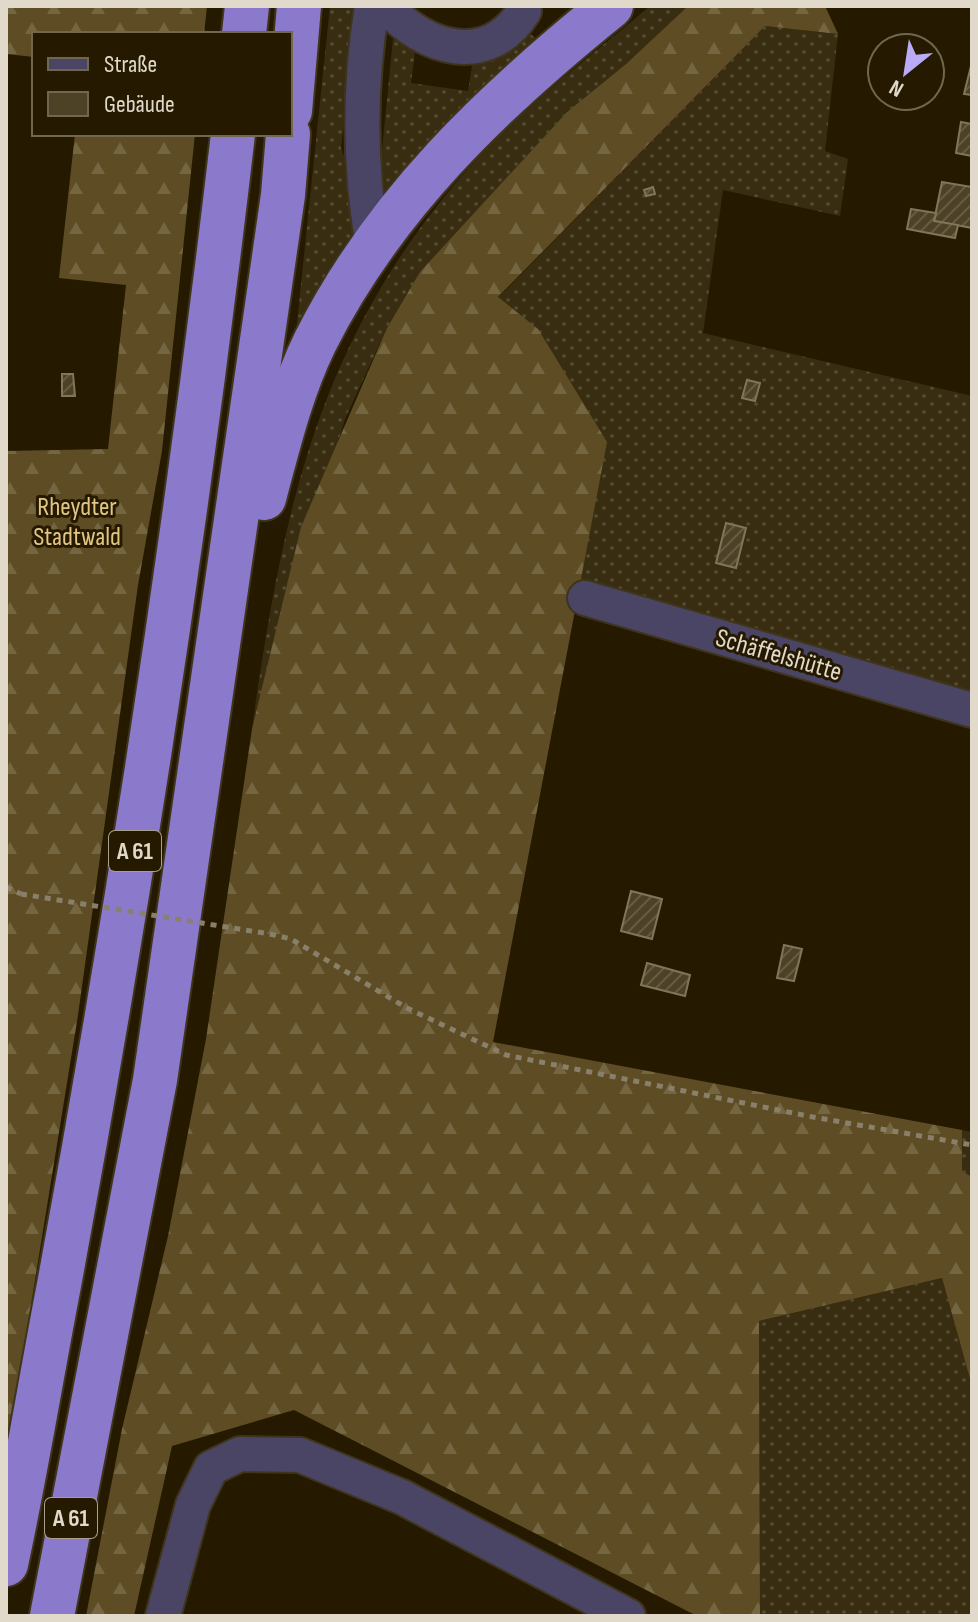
<svg xmlns="http://www.w3.org/2000/svg" width="978" height="1622" viewBox="0 0 978 1622" font-family="'Sofia Sans Condensed',sans-serif">
<style>
.grass{fill:url(#grass-dots)}
.forest{fill:url(#forest-firs)}
.building{fill:url(#building-hatch);stroke:#827558;stroke-width:2}
.lines{fill:none;stroke-linecap:round;stroke-linejoin:round}
.minor-casing{stroke:#3f351c;stroke-width:38}
.highway-casing{stroke:#3f351c;stroke-width:48}
.path{stroke:#89806c;stroke-width:5;stroke-dasharray:6 6;stroke-linecap:butt}
.minor{stroke:#4a4465;stroke-width:34}
.highway{stroke:#8b7acc;stroke-width:44}
.path-bridge{stroke:#89806c;stroke-width:5;stroke-dasharray:6 6;stroke-linecap:butt}
.labels{text-anchor:middle;stroke-width:6;stroke-linejoin:round;paint-order:stroke}
.shield{fill:#251a00;stroke:#a9a08d;stroke-width:2}
.shield-label{font-size:24px;font-weight:bold;fill:#e1daca}
.park-label{font-size:26px;fill:#e4c683;stroke:#251a00}
.street-label{font-size:26px;fill:#e1daca;stroke:#251a00}
</style>
<defs>
<pattern id="grass-dots" width="8" height="8" patternUnits="userSpaceOnUse" patternTransform="scale(2)"><rect width="8" height="8" fill="#382d11"/><path d="M2 2h.1M6 6h.1" fill="none" stroke="#544b32" stroke-width="1.8" stroke-linecap="round"/></pattern>
<pattern id="forest-firs" width="22" height="20" patternUnits="userSpaceOnUse" patternTransform="scale(2)"><rect width="22" height="20" fill="#5e4d24"/><path d="M5 1l3.5 6h-7zM16 11l3.5 6h-7z" fill="#756642"/></pattern>
<pattern id="building-hatch" width="6" height="6" patternUnits="userSpaceOnUse" patternTransform="scale(2)"><rect width="6" height="6" fill="#4d4126"/><path d="M-1 1l2-2M0 6l6-6M5 7l2-2" fill="none" stroke="#665c44"/></pattern>
</defs>
<rect width="100%" height="100%" fill="#251a00"/>
<!-- grass -->
<g class="grass">
<path d="M 330,6 L 356,6 L 341,148 L 350,171 L 356,246 L 290,390 Z"/>
<path d="M 650,6 L 688,6 L 626,64 L 567,112 L 420,273 L 387,328 L 345,419 L 252,729 C 283,507 319,335 473,163 C 525,105 591,56 650,6 Z"/>
<path d="M 765,26 L 838,34 L 825,151 L 848,159 L 840,216 L 723,190 L 703,333 L 972,396 L 972,706 L 579,595 L 498,298 Z"/>
<path d="M 526,31 L 544,44 L 388,207 L 380,171 L 393,38 L 415,52 L 411,83 L 468,91 L 473,60 Z"/>
<path d="M 962,1130 L 972,1132 L 972,1177 L 962,1171 Z"/>
<path d="M 942,1278 L 972,1386 L 972,1616 L 760,1616 L 759,1321 Z"/>
</g>
<!-- forest -->
<g class="forest">
<path d="M 6,6 L 207,6 L 204,34 L 34,34 L 34,57 L 6,54 Z"/>
<path d="M 688,6 L 825,6 L 838,34 L 765,26 L 498,297 L 538,329 L 607,442 L 493,1042 L 962,1130 L 962,1171 L 972,1177 L 972,1386 L 942,1278 L 759,1321 L 760,1616 L 697,1616 L 294,1410 L 172,1446 L 134,1616 L 86,1616 L 122,1429 L 168,1236 L 206,1039 L 252,729 L 301,527 L 387,328 L 420,272 L 567,112 L 626,64 Z"/>
<path d="M 75,134 L 195,134 L 162,451 L 138,585 L 78,1015 L 6,1459 L 6,451 L 108,449 L 126,285 L 59,278 Z"/>
</g>
<!-- building -->
<g class="building">
<path d="M 972,62 L 972,95 L 964,94 Z"/>
<path d="M 961,122 L 972,124 L 972,156 L 956,153 Z"/>
<path d="M 942,182 L 972,187 L 972,228 L 934,221 Z"/>
<path d="M 653,187 L 655,194 L 646,196 L 644,190 Z"/>
<path d="M 911,209 L 936,213 L 934,221 L 958,225 L 955,238 L 907,229 Z"/>
<path d="M 62,374 L 73,374 L 75,396 L 62,396 Z"/>
<path d="M 747,380 L 760,383 L 755,401 L 742,398 Z"/>
<path d="M 726,523 L 746,528 L 736,568 L 716,563 Z"/>
<path d="M 631,891 L 662,899 L 652,939 L 621,931 Z"/>
<path d="M 784,945 L 802,949 L 794,981 L 777,978 Z"/>
<path d="M 647,963 L 690,975 L 685,996 L 641,985 Z"/>
</g>
<g class="lines">
<!-- minor casing -->
<g class="minor-casing">
<g id="minor">
<path d="M 372,6 C 359,86 359,166 373,246"/>
<path d="M 386,6 C 424,49 488,69 524,11"/>
<path d="M 585,598 L 972,710"/>
<path d="M 163,1616 L 193,1505 L 211,1468 L 240,1454 L 300,1455 L 402,1497 L 628,1616"/>
</g>
</g>
<!-- highway casing -->
<g class="highway-casing">
<g id="highway">
<path d="M 244,34 L 247,6"/>
<path d="M 290,111 L 299,6"/>
<path d="M 264,498 C 278,446 291,391 315,342 C 384,204 493,101 611,6"/>
<path d="M 6,1564 C 26,1472 41,1378 59,1285 C 130,903 188,520 233,134"/>
<path d="M 52,1616 L 155,1080 L 283,195 L 288,134"/>
</g>
</g>
<!-- path -->
<g class="path">
<path d="M 6,887 L 21,894"/>
<path d="M 270,934 L 291,939 L 407,1008 L 506,1055 L 813,1117 L 972,1145"/>
</g>
<!-- minor -->
<use href="#minor" class="minor"/>
<!-- highway -->
<use href="#highway" class="highway"/>
<!-- path-bridge -->
<path class="path-bridge" d="M 21,894 L 270,934"/>
</g>
<g class="labels">
<!-- shield labels -->
<g class="shield">
<rect x="109" y="831" width="52" height="40" rx="6"/>
<rect x="45" y="1498" width="52" height="40" rx="6"/>
</g>
<g class="shield-label">
<text x="135" y="859">A 61</text>
<text x="71" y="1526">A 61</text>
</g>
<!-- park labels -->
<g class="park-label">
<text x="77" y="515">Rheydter<tspan x="77" dy="30">Stadtwald</tspan></text>
</g>
<!-- street labels -->
<g class="street-label">
<text transform="translate(779 654) rotate(16)" y="9">Schäffelshütte</text>
</g>
</g>
<!-- border -->
<rect width="978" height="1622" fill="none" stroke="#e1daca" stroke-width="16"/>
<!-- legend -->
<rect x="32" y="32" width="260" height="104" fill="#251a00" stroke="#706751" stroke-width="2"/>
<rect x="48" y="58" width="40" height="12" fill="#4a4465" stroke="#706751" stroke-width="2"/>
<text x="104" y="72" font-size="24" fill="#e1daca">Straße</text>
<rect x="48" y="92" width="40" height="24" fill="#4d4126" stroke="#706751" stroke-width="2"/>
<text x="104" y="112" font-size="24" fill="#e1daca">Gebäude</text>
<!-- north arrow -->
<g transform="translate(906 72) rotate(210)"><circle r="38" fill="#251a00" stroke="#706751" stroke-width="2"/>
<path d="M0-6L14 30L0 20L-14 30Z" fill="#b9abf7"/>
<text y="-12" font-size="22" font-weight="bold" text-anchor="middle" fill="#e1daca">N</text>
</g>
</svg>
